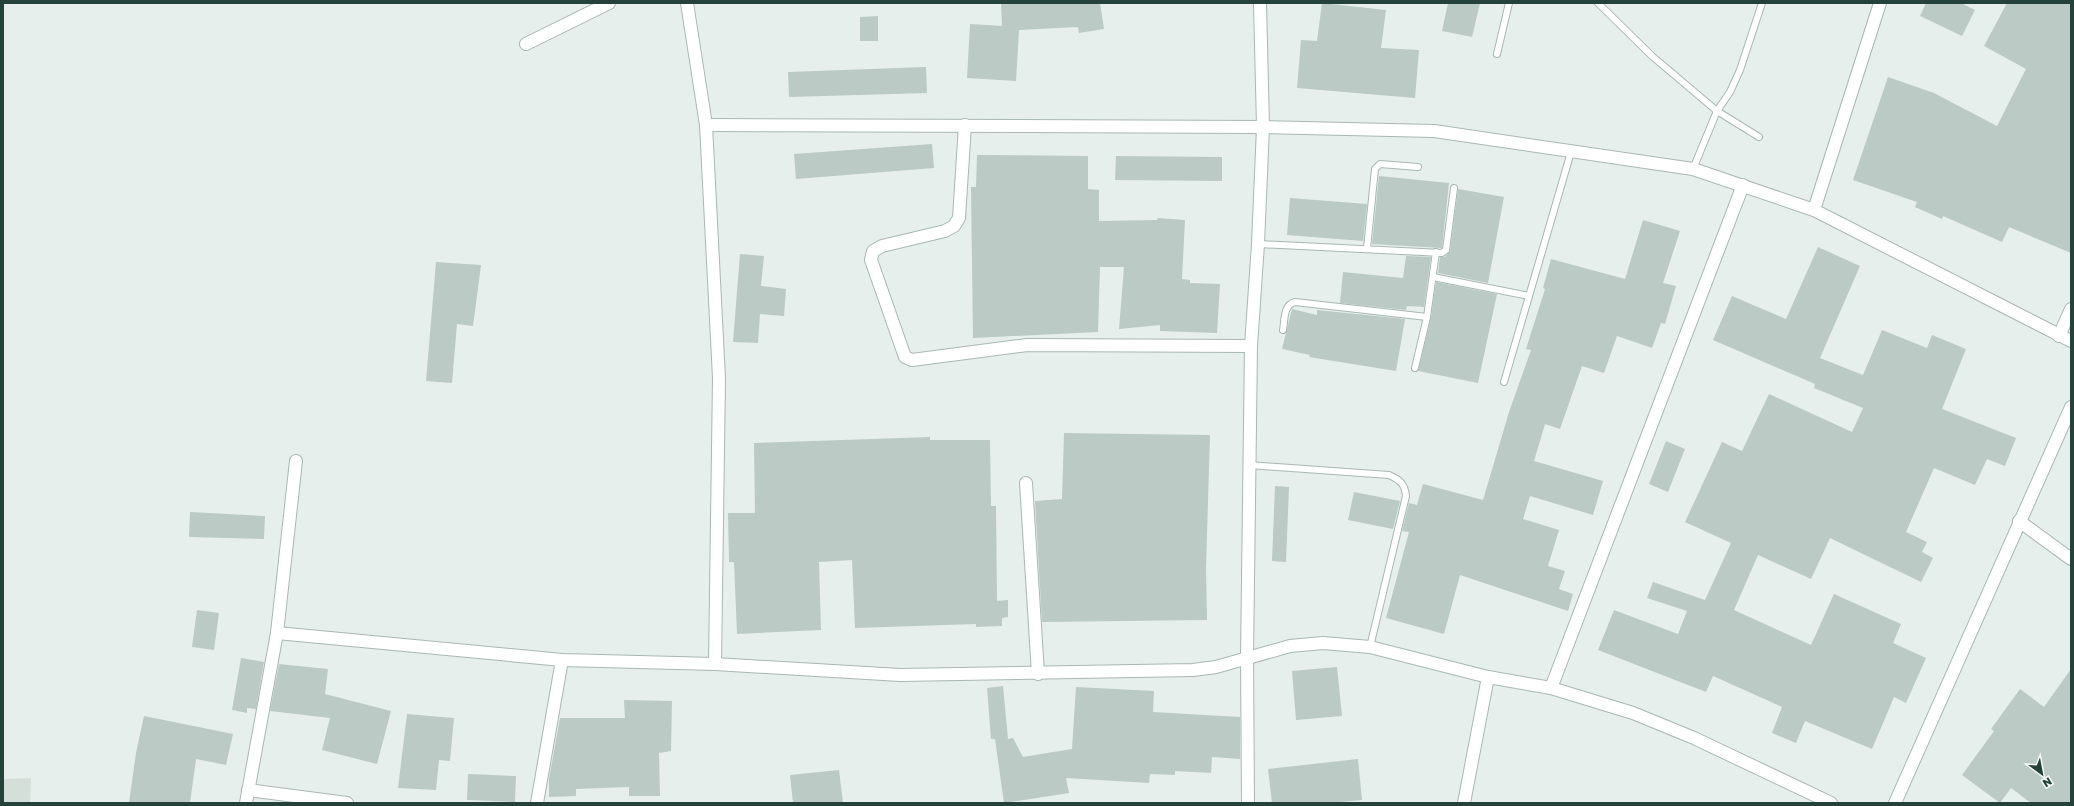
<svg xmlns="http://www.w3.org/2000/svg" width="2074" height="806" viewBox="0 0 2074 806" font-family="'Golos Text',sans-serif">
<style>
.built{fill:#d4dfda}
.building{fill:#bbcac4}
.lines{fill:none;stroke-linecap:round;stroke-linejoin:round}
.lane-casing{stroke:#a8b8b2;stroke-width:8}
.street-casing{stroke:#a8b8b2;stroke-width:14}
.lane{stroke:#fff;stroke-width:6}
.street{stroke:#fff;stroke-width:12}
</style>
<rect width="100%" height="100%" fill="#e6efeb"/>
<!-- built -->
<path class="built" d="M 31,778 L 30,803 L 3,803 L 3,779 Z"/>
<!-- building -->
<g class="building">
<path d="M 1001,3 L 1100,3 L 1104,29 L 1079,33 L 1078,27 L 1019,30 L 1016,81 L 967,78 L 970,24 L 1002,26 Z"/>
<path d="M 1322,3 L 1386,10 L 1381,48 L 1419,50 L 1415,98 L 1297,88 L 1301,40 L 1317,41 Z"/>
<path d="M 1448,3 L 1480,3 L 1472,37 L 1442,31 Z"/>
<path d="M 1926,3 L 1961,3 L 1975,10 L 1962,36 L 1920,16 Z"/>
<path d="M 2007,3 L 2071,3 L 2071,253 L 2009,227 L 2002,242 L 1943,216 L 1942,219 L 1915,207 L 1917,202 L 1853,180 L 1888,77 L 1934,93 L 1997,126 L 2026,69 L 1984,46 Z"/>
<path d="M 878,16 L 878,41 L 860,41 L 860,17 Z"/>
<path d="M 926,67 L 927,93 L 789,97 L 788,72 Z"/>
<path d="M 932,144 L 934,168 L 796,179 L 794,154 Z"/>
<path d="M 977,155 L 1088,156 L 1088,189 L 1099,190 L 1099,221 L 1157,220 L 1158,218 L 1185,220 L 1182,279 L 1190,280 L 1190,283 L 1220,284 L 1217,333 L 1160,331 L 1160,325 L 1119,329 L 1124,267 L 1100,267 L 1098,332 L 973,338 L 971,187 L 976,187 Z"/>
<path d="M 1116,156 L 1222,157 L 1222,181 L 1115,180 Z"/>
<path d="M 1379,176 L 1449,183 L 1442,248 L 1372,244 Z"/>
<path d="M 1458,189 L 1504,197 L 1488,283 L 1438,273 L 1440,257 L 1445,257 L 1450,251 Z"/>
<path d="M 1290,198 L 1367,204 L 1363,241 L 1287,235 Z"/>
<path d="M 1643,220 L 1680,231 L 1663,283 L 1676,286 L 1665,324 L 1661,323 L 1652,348 L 1617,336 L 1604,373 L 1582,366 L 1560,429 L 1545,424 L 1534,461 L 1603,481 L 1593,515 L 1530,496 L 1523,519 L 1559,530 L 1548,566 L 1565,571 L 1559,589 L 1573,594 L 1568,611 L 1460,575 L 1444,634 L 1386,618 L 1409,532 L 1402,531 L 1409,503 L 1417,505 L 1423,484 L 1483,500 L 1509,412 L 1531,350 L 1526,349 L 1545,289 L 1543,288 L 1551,259 L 1625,279 Z"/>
<path d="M 1818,247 L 1860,266 L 1820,358 L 1863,375 L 1882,330 L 1927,348 L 1932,335 L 1966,349 L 1942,409 L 2016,438 L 2005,466 L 1987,459 L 1975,485 L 1934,468 L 1906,532 L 1927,542 L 1922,552 L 1933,558 L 1921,582 L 1830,538 L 1811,579 L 1758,555 L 1734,610 L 1811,645 L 1834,594 L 1901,624 L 1893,643 L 1926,658 L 1906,703 L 1894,697 L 1872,749 L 1805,721 L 1796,743 L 1772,733 L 1782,707 L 1713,676 L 1706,692 L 1598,650 L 1614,610 L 1678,634 L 1687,611 L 1647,598 L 1653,582 L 1705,600 L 1731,543 L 1685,522 L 1722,442 L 1742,451 L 1769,394 L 1852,432 L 1863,408 L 1814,388 L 1815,384 L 1713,340 L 1732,296 L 1786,319 Z"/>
<path d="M 740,254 L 764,256 L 761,286 L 786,289 L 784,316 L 760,314 L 758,343 L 733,342 Z"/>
<path d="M 1406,256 L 1431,257 L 1424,307 L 1407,306 L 1406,310 L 1340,303 L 1343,272 L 1403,278 Z"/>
<path d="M 436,262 L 481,265 L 473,326 L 457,324 L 452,383 L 426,381 Z"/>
<path d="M 1436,282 L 1497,294 L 1478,383 L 1418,371 L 1431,318 Z"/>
<path d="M 1292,309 L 1317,315 L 1317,310 L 1405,319 L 1396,371 L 1309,357 L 1310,355 L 1282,349 Z"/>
<path d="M 1064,433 L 1210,435 L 1206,568 L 1207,620 L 1042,622 L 1035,501 L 1062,499 Z"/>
<path d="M 930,437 L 930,440 L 990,440 L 991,506 L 996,506 L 997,601 L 1008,600 L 1008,617 L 1002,618 L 1002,626 L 976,627 L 976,624 L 855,628 L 852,560 L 819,562 L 821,630 L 737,634 L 734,562 L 729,562 L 728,513 L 755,513 L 754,443 Z"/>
<path d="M 1666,441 L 1685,449 L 1668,492 L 1649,484 Z"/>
<path d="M 1275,486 L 1289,487 L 1286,562 L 1272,561 Z"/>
<path d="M 1354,492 L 1400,501 L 1393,529 L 1348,520 Z"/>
<path d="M 190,512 L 265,516 L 264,539 L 189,537 Z"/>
<path d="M 197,610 L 219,613 L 214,650 L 192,647 Z"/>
<path d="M 241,658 L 264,662 L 256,709 L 247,708 L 247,713 L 232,710 Z"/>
<path d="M 279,664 L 328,669 L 325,694 L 391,711 L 377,764 L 322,750 L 330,718 L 270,711 Z"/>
<path d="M 1337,667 L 1342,716 L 1296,720 L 1292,671 Z"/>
<path d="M 2071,669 L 2071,803 L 2031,803 L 2011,788 L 2000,803 L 1962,775 L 1994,731 L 1991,729 L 2020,689 L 2044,707 Z"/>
<path d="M 1003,686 L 1008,739 L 1013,738 L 1023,757 L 1072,749 L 1076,687 L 1154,691 L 1153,712 L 1240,717 L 1240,759 L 1212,757 L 1211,773 L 1175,771 L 1175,775 L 1150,774 L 1149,783 L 1066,778 L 1069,793 L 1004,803 L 995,739 L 991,739 L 987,688 Z"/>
<path d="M 624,700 L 672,701 L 671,751 L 659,753 L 660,796 L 629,796 L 629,787 L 576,789 L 576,796 L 549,797 L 549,779 L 560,718 L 625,718 Z"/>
<path d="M 407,714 L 454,718 L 450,761 L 439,760 L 436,790 L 398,788 Z"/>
<path d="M 144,716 L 233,734 L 226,765 L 196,759 L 190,803 L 129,803 L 136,753 Z"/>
<path d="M 1358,759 L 1362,800 L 1330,803 L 1272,803 L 1268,769 Z"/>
<path d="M 839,770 L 843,803 L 793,803 L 790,775 Z"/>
<path d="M 468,774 L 516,776 L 515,802 L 467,800 Z"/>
</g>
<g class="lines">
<!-- lane casing -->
<g class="lane-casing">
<g id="lane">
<path d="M 1598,3 L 1652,56 L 1717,111 L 1759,137"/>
<path d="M 1497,54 L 1509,3"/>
<path d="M 1693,169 L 1717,111 L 1730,92 L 1740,70 L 1762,3"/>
<path d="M 1258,244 L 1442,253 L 1446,250 L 1454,188"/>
<path d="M 1367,248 L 1375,169 L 1380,164 L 1418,167"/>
<path d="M 1433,277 L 1529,296"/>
<path d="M 1283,330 C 1285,320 1283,305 1295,302 L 1427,317"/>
<path d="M 1415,368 L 1427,317 L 1436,252"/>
<path d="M 1504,382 L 1571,152"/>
<path d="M 1249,465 L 1389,475 C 1400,480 1405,484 1406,496 L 1370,647"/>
</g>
</g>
<!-- street casing -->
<g class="street-casing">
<g id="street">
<path d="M 687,3 L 706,125 L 719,378 L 715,664"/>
<path d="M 526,44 L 609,3"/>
<path d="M 706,125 L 1263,127 L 1260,3"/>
<path d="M 965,125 L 959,218 L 954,226 L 945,231 L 882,246 L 873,251 L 871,260 L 905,357 L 912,360 L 1027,345 L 1251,346"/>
<path d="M 1814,210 L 1880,3"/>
<path d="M 2059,336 L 2071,309"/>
<path d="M 1026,483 L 1038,674"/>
<path d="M 2019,521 L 2071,559"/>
<path d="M 277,633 L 562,660 L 715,664 L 900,675 L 1193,670 L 1216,667 L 1290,646 L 1323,643 L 1370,647 L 1488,677 L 1551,688 L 1633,713 L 1694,738 L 1831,803"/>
<path d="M 1551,688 L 1743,185"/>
<path d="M 248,790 L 347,803"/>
<path d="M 246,803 L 277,633 L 296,461"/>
<path d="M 537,803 L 562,660"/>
<path d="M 1248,803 L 1247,657 L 1251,346 L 1258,244 L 1263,127 L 1434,131 L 1693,169 L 1814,210 L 2071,341"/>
<path d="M 1464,803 L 1488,677"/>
<path d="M 1895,803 L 2071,407"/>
</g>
</g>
<!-- lane -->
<use href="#lane" class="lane"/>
<!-- street -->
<use href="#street" class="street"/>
</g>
<!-- border -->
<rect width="2074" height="806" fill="none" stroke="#24423a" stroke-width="8"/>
<!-- north arrow -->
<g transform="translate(2042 774) rotate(148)" stroke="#f7fbf9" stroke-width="3" paint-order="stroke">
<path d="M0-3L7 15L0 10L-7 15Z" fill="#24423a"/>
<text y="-6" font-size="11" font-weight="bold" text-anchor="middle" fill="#24423a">N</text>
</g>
</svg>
